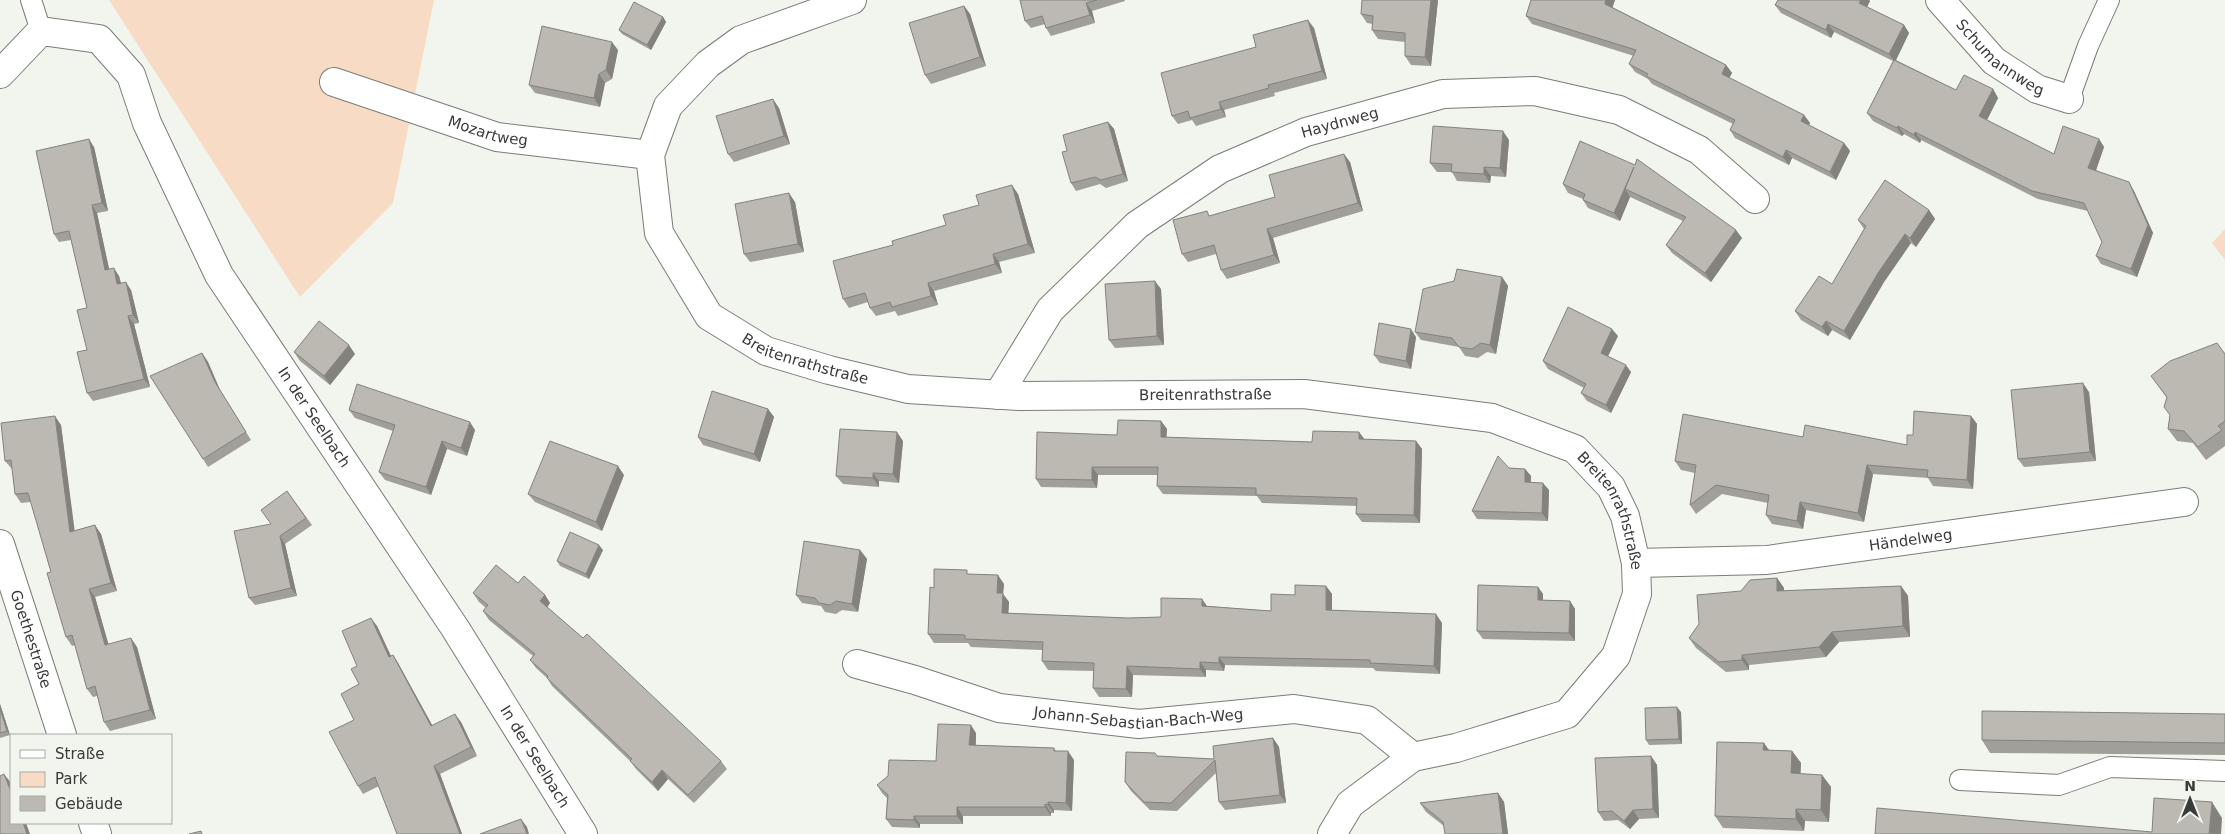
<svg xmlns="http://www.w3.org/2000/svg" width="2225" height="834" viewBox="0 0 2225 834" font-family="'DejaVu Sans',sans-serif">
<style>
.green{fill:#f8dbc4}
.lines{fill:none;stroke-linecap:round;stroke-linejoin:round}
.service-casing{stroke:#7a7d77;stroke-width:22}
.minor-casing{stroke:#7a7d77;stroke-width:30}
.service{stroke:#fff;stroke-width:20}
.minor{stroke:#fff;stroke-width:28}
.wall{fill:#a19f99}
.shaded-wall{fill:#83827d}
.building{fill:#bbb9b2;stroke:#83827d}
.labels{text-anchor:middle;stroke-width:5;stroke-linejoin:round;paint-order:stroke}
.street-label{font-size:15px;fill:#393b38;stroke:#f1f5ee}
</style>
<rect width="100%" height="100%" fill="#f1f5ee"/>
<!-- green -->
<g class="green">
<path d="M 109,0 L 434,0 L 393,203 L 300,297 Z"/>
<path d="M 2225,229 L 2225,260 L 2212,243 Z"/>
</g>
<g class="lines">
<!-- service casing -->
<g class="service-casing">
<g id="service">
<path d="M 31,0 L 41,31"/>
<path d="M 2069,99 L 2088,46 L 2109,0"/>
<path d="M 1960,780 L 2059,785 L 2110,767 L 2225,771"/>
</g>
</g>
<!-- minor casing -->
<g class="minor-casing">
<g id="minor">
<path id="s1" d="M 852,0 L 741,40 L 708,64 L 668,106 L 650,155 L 659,233 L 709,316 L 766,351 L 829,370 L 908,389 L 1019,396 L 1304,394 L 1492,418 L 1575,449 L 1611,487 L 1625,516 L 1636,563 L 1637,594 L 1616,656 L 1567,714 L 1456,748 L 1413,757 L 1350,804 L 1332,834"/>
<path id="s2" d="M 1940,0 L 1994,61 L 2037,89 L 2069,99"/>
<path id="s3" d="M 0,74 L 41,31 L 99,39 L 131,75 L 147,123 L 219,275 L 455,628 L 583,834"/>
<path id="s4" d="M 334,82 L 497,137 L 650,155"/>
<path id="s5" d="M 998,395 L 1050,310 L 1137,225 L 1220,169 L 1306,132 L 1443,94 L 1535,91 L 1619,110 L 1699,150 L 1755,199"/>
<path id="s6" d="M 0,544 L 62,735"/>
<path id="s7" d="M 1636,563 L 1767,560 L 2184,502"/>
<path id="s8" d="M 857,664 L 915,680 L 999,708 L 1139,724 L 1294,709 L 1367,720 L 1413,757"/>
<path d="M 93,823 L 97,834"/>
</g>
</g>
<!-- service -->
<use href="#service" class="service"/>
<!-- minor -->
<use href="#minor" class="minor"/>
</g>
<!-- wall -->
<g class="wall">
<path d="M 1020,0 L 1125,0 L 1125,1 L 1092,11 L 1095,23 L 1051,36 L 1046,28 L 1045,24 L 1031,28 L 1025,21 Z"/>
<path d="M 1438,0 L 1431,66 L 1411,65 L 1405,56 L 1405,42 L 1378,39 L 1372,30 L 1373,24 L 1367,23 L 1361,14 Z"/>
<path d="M 1531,0 L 1615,0 L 1612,7 L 1726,65 L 1732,73 L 1729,78 L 1804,115 L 1810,123 L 1809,125 L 1844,143 L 1850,151 L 1836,180 L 1792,158 L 1789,165 L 1735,138 L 1730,130 L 1733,124 L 1652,84 L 1648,79 L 1635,72 L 1629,64 L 1634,56 L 1532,24 L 1526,16 Z"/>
<path d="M 1778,0 L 1869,0 L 1870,1 L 1867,7 L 1904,25 L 1909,33 L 1896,60 L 1956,90 L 1993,89 L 1998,98 L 1987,120 L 2054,154 L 2099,139 L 2104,147 L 2096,170 L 2134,191 L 2153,233 L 2137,277 L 2101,264 L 2096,256 L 2102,242 L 2088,211 L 2038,199 L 1921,140 L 1920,143 L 1904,134 L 1902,136 L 1873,121 L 1867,113 L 1893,61 L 1834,32 L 1831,38 L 1781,13 L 1775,5 Z"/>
<path d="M 964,6 L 970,14 L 986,66 L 931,84 L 925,75 Z"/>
<path d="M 663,17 L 666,22 L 651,50 L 622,34 L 619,30 Z"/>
<path d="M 1314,28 L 1327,79 L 1274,93 L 1275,96 L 1224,110 L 1226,117 L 1196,126 L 1192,120 L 1178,124 L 1172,116 L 1256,47 Z"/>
<path d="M 618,50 L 612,79 L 605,83 L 600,107 L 535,93 L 529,85 Z"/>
<path d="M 779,108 L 790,144 L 734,162 L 728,154 Z"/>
<path d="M 1108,122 L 1114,129 L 1128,181 L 1106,188 L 1100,184 L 1076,191 L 1071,183 L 1067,151 Z"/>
<path d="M 1509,140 L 1506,177 L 1491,176 L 1490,183 L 1457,181 L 1452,172 L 1437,172 L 1430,163 Z"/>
<path d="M 1580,141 L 1742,238 L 1711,282 L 1672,253 L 1666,245 L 1683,221 L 1630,197 L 1620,221 L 1588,208 L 1583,200 L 1583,199 L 1568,193 L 1563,184 Z"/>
<path d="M 94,147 L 108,211 L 97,213 L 109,269 L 119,276 L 121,283 L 131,290 L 139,323 L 134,324 L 150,387 L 93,401 L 87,393 L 87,308 L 71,240 L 59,242 L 54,234 Z"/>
<path d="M 1350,162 L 1363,211 L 1273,238 L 1280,263 L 1227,279 L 1221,270 L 1216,254 L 1188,262 L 1182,254 L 1211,216 L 1275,197 Z"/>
<path d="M 1018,194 L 1035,253 L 999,262 L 1002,273 L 934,291 L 938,305 L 898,316 L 895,311 L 876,316 L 870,308 L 868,302 L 849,308 L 843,299 L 893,245 L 946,225 L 979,205 Z"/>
<path d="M 795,202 L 804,252 L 750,262 L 744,254 Z"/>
<path d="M 1929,210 L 1935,219 L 1916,247 L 1911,243 L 1884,282 L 1850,340 L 1832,330 L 1828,336 L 1801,320 L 1795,311 L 1832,284 L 1864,229 L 1858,220 Z"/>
<path d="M 1502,277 L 1508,286 L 1496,354 L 1487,352 L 1478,358 L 1465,356 L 1459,347 L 1421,340 L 1415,332 Z"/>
<path d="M 1161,289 L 1164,345 L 1115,348 L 1109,340 Z"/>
<path d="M 1618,336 L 1608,356 L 1631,372 L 1611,413 L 1587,401 L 1581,393 L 1584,388 L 1548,369 L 1543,361 Z"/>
<path d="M 1416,337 L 1411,369 L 1380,363 L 1374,355 Z"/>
<path d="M 294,352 L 355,354 L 330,385 L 300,361 Z"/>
<path d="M 202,353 L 208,362 L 220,390 L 251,440 L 208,467 L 203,459 Z"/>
<path d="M 2225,354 L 2225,446 L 2206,460 L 2193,443 L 2177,441 L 2168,429 L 2170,415 L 2167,398 L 2151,376 Z"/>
<path d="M 2089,392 L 2096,461 L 2024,467 L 2018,459 Z"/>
<path d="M 768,409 L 774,417 L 760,462 L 703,445 L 698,437 Z"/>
<path d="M 349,410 L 475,430 L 467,456 L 447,449 L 431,495 L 385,480 L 379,472 L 393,431 L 355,418 Z"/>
<path d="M 1971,416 L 1977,424 L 1973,489 L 1933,486 L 1928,478 L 1873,474 L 1864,522 L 1806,510 L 1803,529 L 1772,524 L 1766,515 L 1768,503 L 1722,494 L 1696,514 L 1690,505 L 1695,473 L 1681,470 L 1675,461 L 1907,445 L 1913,435 Z"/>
<path d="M 1161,421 L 1167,429 L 1166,437 L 1312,442 L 1359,432 L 1364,439 L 1416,441 L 1422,449 L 1420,523 L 1362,522 L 1356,514 L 1357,506 L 1262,503 L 1257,496 L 1163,494 L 1157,486 L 1157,475 L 1098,475 L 1097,488 L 1041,487 L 1036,479 L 1117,435 Z"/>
<path d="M 61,425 L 74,531 L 101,534 L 117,591 L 95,597 L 108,644 L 137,647 L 156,719 L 110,731 L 104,722 L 97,696 L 93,697 L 87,689 L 75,645 L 72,646 L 66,637 L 51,572 L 31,502 L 21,503 L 15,494 L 12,469 L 5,461 Z"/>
<path d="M 903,441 L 899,483 L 879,481 L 879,487 L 843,484 L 836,476 Z"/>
<path d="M 1509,468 L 1525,469 L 1531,476 L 1531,482 L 1549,490 L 1548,521 L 1477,519 L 1472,511 Z"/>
<path d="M 624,475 L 602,531 L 535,502 L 528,494 Z"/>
<path d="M 287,491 L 312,525 L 285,544 L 297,596 L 255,605 L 249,598 L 271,524 Z"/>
<path d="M 603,550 L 589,579 L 560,566 L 557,561 Z"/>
<path d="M 860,550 L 867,559 L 858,612 L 842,610 L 836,614 L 825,612 L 821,606 L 802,603 L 796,595 Z"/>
<path d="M 970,574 L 1004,584 L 1003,594 L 1009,602 L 1008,613 L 1128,618 L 1161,617 L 1202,599 L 1207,606 L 1271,611 L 1295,595 L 1326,586 L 1332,594 L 1332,610 L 1442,623 L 1440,674 L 1376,671 L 1373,668 L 1225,665 L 1224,671 L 1206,670 L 1206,677 L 1133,675 L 1132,697 L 1099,697 L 1093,688 L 1094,671 L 1048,670 L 1042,661 L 1042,650 L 971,647 L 968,643 L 934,643 L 928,634 L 934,588 Z"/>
<path d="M 1777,578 L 1784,588 L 1784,591 L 1901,586 L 1908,596 L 1910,637 L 1839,642 L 1826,657 L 1749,665 L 1749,670 L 1726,672 L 1696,648 L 1689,638 L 1741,591 Z"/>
<path d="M 518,583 L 545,595 L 550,603 L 547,607 L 721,761 L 727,769 L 694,803 L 668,779 L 658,791 L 636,769 L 630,761 L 552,686 L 547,678 L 536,668 L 530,660 L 533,656 L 489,620 L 483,611 L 486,608 L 479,602 L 473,593 Z"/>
<path d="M 1538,587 L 1543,594 L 1543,600 L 1570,601 L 1575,609 L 1575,641 L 1483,639 L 1477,631 Z"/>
<path d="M 377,626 L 391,656 L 393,655 L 398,663 L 432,725 L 461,722 L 477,756 L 440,774 L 462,834 L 397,834 L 379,786 L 363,794 L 358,786 L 354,720 L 359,684 L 357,666 Z"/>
<path d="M 0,704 L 10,735 L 0,738 Z"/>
<path d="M 1681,712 L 1682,744 L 1649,745 L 1646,740 Z"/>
<path d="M 2225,714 L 2225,755 L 1990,753 L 1982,740 Z"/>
<path d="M 976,733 L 976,745 L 1054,748 L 1056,751 L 1074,760 L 1072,811 L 1054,810 L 1054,813 L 1051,813 L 1051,816 L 963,816 L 963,824 L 920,824 L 920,828 L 892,827 L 886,819 L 887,798 L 882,793 L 877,785 L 936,761 Z"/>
<path d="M 1273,738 L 1279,747 L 1286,803 L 1225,810 L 1219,802 L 1216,773 L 1177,811 L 1150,810 L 1131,791 L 1125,782 L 1157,756 L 1214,759 Z"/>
<path d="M 1764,743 L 1769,750 L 1792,751 L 1801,763 L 1800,774 L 1822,775 L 1831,787 L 1829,822 L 1805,821 L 1804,831 L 1723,828 L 1715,816 Z"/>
<path d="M 1651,756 L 1657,765 L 1659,818 L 1639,819 L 1630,829 L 1618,820 L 1604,821 L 1598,812 Z"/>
<path d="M 1498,793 L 1504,802 L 1508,834 L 1445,834 L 1444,826 L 1426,812 L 1420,803 Z"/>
</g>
<!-- shaded-wall -->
<g class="shaded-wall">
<path d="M 1431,0 L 1438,0 L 1431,66 L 1425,57 Z"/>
<path d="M 1606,0 L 1615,0 L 1611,12 L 1605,4 Z"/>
<path d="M 1861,0 L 1869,0 L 1870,1 L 1865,11 L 1859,3 Z"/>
<path d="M 1086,3 L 1092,11 L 1095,23 L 1090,15 Z"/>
<path d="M 964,6 L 970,14 L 986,66 L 980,57 Z"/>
<path d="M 663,17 L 666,22 L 651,50 L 647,45 Z"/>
<path d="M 1308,20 L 1314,28 L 1327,79 L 1322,71 Z"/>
<path d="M 1828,24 L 1834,32 L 1831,38 L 1826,30 Z"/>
<path d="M 1904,25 L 1909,33 L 1895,62 L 1889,54 Z"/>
<path d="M 612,42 L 618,50 L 612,79 L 606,70 Z"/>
<path d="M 1726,65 L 1732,73 L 1727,82 L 1722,74 Z"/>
<path d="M 599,74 L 605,83 L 600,107 L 594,98 Z"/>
<path d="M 1993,89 L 1998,98 L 1985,124 L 1979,116 Z"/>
<path d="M 773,99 L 779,108 L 790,144 L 784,136 Z"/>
<path d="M 1219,102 L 1224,110 L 1226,117 L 1221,109 Z"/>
<path d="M 1804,115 L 1810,123 L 1807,129 L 1801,121 Z"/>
<path d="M 1108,122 L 1114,129 L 1128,181 L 1123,174 Z"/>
<path d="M 1898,126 L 1904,134 L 1902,136 L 1897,128 Z"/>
<path d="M 1503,131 L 1509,140 L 1506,177 L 1500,168 Z"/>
<path d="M 1915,132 L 1921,140 L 1920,143 L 1914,135 Z"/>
<path d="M 89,139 L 94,147 L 108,211 L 102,203 Z"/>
<path d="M 2099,139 L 2104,147 L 2094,176 L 2088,168 Z"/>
<path d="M 1844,143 L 1850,151 L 1836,180 L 1830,172 Z"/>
<path d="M 1786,150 L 1792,158 L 1789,165 L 1783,157 Z"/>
<path d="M 1344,154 L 1350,162 L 1363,211 L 1358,203 Z"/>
<path d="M 1484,167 L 1491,176 L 1490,183 L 1484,174 Z"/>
<path d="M 1634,167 L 1625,189 L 1630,197 L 1620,221 L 1614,213 Z"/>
<path d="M 2129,182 L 2134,191 L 2153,233 L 2137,277 L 2131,269 Z"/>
<path d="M 1012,185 L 1018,194 L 1035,253 L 1028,244 Z"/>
<path d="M 789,193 L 795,202 L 804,252 L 798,244 Z"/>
<path d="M 92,205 L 97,213 L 111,278 L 105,270 Z"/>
<path d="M 1929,210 L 1935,219 L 1916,247 L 1910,238 Z"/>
<path d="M 1267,229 L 1273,238 L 1280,263 L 1274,255 Z"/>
<path d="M 1736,230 L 1742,238 L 1711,282 L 1705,273 Z"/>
<path d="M 1905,234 L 1911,243 L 1884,282 L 1850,340 L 1844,331 L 1878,273 Z"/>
<path d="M 993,254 L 999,262 L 1002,273 L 995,264 Z"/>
<path d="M 114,268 L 119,276 L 123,292 L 117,284 Z"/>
<path d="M 1502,277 L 1508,286 L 1496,354 L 1490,345 Z"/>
<path d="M 1155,281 L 1161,289 L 1164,345 L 1157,336 Z"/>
<path d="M 126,282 L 131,290 L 139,323 L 133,315 Z"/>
<path d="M 928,283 L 934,291 L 938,305 L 931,296 Z"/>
<path d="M 128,316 L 134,324 L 150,387 L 144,379 Z"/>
<path d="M 1826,321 L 1832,330 L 1828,336 L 1822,327 Z"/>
<path d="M 1411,329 L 1416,337 L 1411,369 L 1406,361 Z"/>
<path d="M 1612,329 L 1618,336 L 1606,360 L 1601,353 Z"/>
<path d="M 349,345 L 355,354 L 330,385 L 324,376 Z"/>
<path d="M 202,353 L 208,362 L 220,390 L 251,440 L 215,382 Z"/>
<path d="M 1626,365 L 1631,372 L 1611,413 L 1606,405 Z"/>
<path d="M 2083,383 L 2089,392 L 2096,461 L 2090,452 Z"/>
<path d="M 768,409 L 774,417 L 760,462 L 754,454 Z"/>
<path d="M 55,416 L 61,425 L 76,541 L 70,532 Z"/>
<path d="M 1971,416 L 1977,424 L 1973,489 L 1967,480 Z"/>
<path d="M 1161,421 L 1167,429 L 1166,445 L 1161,437 Z"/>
<path d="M 470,422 L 475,430 L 467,456 L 461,448 Z"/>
<path d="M 897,432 L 903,441 L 899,483 L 893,474 Z"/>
<path d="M 1359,432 L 1365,440 L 1359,439 Z"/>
<path d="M 442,441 L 447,449 L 431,495 L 426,487 Z"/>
<path d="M 1416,441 L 1422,449 L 1420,523 L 1414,515 Z"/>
<path d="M 1867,465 L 1873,474 L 1864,522 L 1858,513 Z"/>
<path d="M 618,466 L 624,475 L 602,531 L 596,522 Z"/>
<path d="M 1092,467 L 1098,475 L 1097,488 L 1092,480 Z"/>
<path d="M 1525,469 L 1531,476 L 1530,490 L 1525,482 Z"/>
<path d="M 873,473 L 879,481 L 879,487 L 873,478 Z"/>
<path d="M 1543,483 L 1549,490 L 1548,521 L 1542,513 Z"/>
<path d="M 1800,502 L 1806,510 L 1803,529 L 1797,521 Z"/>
<path d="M 95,525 L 101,534 L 117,591 L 111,583 Z"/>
<path d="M 280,536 L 285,544 L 297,596 L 291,588 Z"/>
<path d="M 599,545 L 603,550 L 589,579 L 586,574 Z"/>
<path d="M 860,550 L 867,559 L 858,612 L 852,604 Z"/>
<path d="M 998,575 L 1004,584 L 1003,594 L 1009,602 L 1008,621 L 1002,613 L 997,593 Z"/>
<path d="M 1777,578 L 1784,588 L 1784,602 L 1777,591 Z"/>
<path d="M 1326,586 L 1332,594 L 1332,619 L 1326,610 Z"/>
<path d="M 1901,586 L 1908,596 L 1910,637 L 1903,626 Z"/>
<path d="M 1538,587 L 1543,594 L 1543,608 L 1538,600 Z"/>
<path d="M 89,589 L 95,597 L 111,653 L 105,645 Z"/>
<path d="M 545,595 L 550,603 L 546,609 L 540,601 Z"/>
<path d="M 1202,599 L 1208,608 L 1202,606 Z"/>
<path d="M 1570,601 L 1575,609 L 1575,641 L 1569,633 Z"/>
<path d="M 1436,614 L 1442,623 L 1440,674 L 1434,666 Z"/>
<path d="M 371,618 L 377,626 L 395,665 L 389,657 Z"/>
<path d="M 1832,632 L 1839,642 L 1826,657 L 1819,647 Z"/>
<path d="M 131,638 L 137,647 L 156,719 L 150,710 Z"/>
<path d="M 393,655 L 398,663 L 437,734 L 431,726 Z"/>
<path d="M 1742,655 L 1749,665 L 1749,670 L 1742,660 Z"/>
<path d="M 1219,657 L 1225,665 L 1224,671 L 1219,663 Z"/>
<path d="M 1200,662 L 1206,670 L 1206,677 L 1200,669 Z"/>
<path d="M 1127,666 L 1133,675 L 1132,697 L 1126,689 Z"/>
<path d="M 0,704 L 10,735 L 7,731 L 0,709 Z"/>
<path d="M 1677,707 L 1681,712 L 1682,744 L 1679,739 Z"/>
<path d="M 455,714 L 461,722 L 477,756 L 471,747 Z"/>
<path d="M 971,725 L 976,733 L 975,753 L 969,745 Z"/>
<path d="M 1273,738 L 1279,747 L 1286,803 L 1280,795 Z"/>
<path d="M 1764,743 L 1772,755 L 1763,750 Z"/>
<path d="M 1068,751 L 1074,760 L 1072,811 L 1066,803 Z"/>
<path d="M 1792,751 L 1801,763 L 1800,786 L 1791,773 Z"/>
<path d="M 1651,756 L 1657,765 L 1659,818 L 1653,809 Z"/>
<path d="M 434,766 L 440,774 L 462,834 L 460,834 Z"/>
<path d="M 662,770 L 668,779 L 658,791 L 652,782 Z"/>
<path d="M 4,774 L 11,783 L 11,792 Z"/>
<path d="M 1822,775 L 1831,787 L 1829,822 L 1821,810 Z"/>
<path d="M 1498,793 L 1504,802 L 1508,834 L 1503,834 Z"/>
<path d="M 1048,802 L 1054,810 L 1054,813 L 1048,805 Z"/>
<path d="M 2212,802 L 2222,818 L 2221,834 L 2209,834 Z"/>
<path d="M 1045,804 L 1051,813 L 1051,816 L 1045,807 Z"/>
<path d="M 957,807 L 963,816 L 963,824 L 957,816 Z"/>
<path d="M 1796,809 L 1805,821 L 1804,831 L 1796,819 Z"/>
<path d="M 1633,810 L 1639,819 L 1630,829 L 1624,821 Z"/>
<path d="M 914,816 L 920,824 L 920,828 L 914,820 Z"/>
<path d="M 521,819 L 527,827 L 529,834 L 527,834 Z"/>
<path d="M 23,823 L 26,823 L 30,834 L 27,834 Z"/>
</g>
<!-- building -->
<g class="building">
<path d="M 1020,0 L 1097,0 L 1086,3 L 1090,15 L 1046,28 L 1042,16 L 1025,21 Z"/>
<path d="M 1362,0 L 1431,0 L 1425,57 L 1405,56 L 1405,33 L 1372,30 L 1373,16 L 1361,14 Z"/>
<path d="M 1531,0 L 1606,0 L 1605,4 L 1726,65 L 1722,74 L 1804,115 L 1801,121 L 1844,143 L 1830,172 L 1786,150 L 1783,157 L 1730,130 L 1735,120 L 1646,76 L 1648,74 L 1629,64 L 1636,50 L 1526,16 Z"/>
<path d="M 1778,0 L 1861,0 L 1859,3 L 1904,25 L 1889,54 L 1828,24 L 1826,30 L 1775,5 Z"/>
<path d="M 634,2 L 663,17 L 647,45 L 619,30 Z"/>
<path d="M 964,6 L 980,57 L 925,75 L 909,23 Z"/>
<path d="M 1308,20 L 1322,71 L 1268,85 L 1269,88 L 1219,102 L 1221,109 L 1190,118 L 1188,111 L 1172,116 L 1161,73 L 1256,47 L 1253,35 Z"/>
<path d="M 542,26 L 612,42 L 606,70 L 599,74 L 594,98 L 529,85 Z"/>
<path d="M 1894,60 L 1956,90 L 1964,75 L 1993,89 L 1979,116 L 2054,154 L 2063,126 L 2099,139 L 2088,168 L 2129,182 L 2148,225 L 2131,269 L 2096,256 L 2102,242 L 2084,203 L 2032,191 L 1915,132 L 1914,135 L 1898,126 L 1897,128 L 1867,113 Z"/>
<path d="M 773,99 L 784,136 L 728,154 L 716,116 Z"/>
<path d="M 1108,122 L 1123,174 L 1101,180 L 1095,177 L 1071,183 L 1062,152 L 1067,151 L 1063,135 Z"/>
<path d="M 1433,126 L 1503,131 L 1500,168 L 1484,167 L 1484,174 L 1451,172 L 1452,164 L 1430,163 Z"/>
<path d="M 89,139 L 102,203 L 92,205 L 105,270 L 114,268 L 117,284 L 126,282 L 133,315 L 128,316 L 144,379 L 87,393 L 77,352 L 87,350 L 77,310 L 87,308 L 69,231 L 54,234 L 36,151 Z"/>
<path d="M 1580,141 L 1635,165 L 1637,159 L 1736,230 L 1705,273 L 1666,245 L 1686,217 L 1625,189 L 1634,167 L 1614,213 L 1583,200 L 1585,194 L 1563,184 Z"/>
<path d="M 1344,154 L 1358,203 L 1267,229 L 1274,255 L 1221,270 L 1214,245 L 1182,254 L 1173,220 L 1207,211 L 1209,216 L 1275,197 L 1269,175 Z"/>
<path d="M 1885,180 L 1929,210 L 1910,238 L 1905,234 L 1878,273 L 1844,331 L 1826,321 L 1822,327 L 1795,311 L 1819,276 L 1832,284 L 1866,226 L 1858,220 Z"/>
<path d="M 1012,185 L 1028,244 L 993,254 L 995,264 L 928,283 L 931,296 L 892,307 L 890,302 L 870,308 L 865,293 L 843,299 L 833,261 L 893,245 L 892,241 L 946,225 L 943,215 L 979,205 L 976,195 Z"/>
<path d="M 789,193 L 798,244 L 744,254 L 735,204 Z"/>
<path d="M 1457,269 L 1502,277 L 1490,345 L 1481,343 L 1472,349 L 1459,347 L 1452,338 L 1415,332 L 1423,289 L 1454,281 Z"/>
<path d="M 1155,281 L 1157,336 L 1109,340 L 1105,284 Z"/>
<path d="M 1568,307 L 1612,329 L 1601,353 L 1626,365 L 1606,405 L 1581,393 L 1586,384 L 1543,361 Z"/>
<path d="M 319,321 L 349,345 L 324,376 L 294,352 Z"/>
<path d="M 1379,323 L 1411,329 L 1406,361 L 1374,355 Z"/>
<path d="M 2217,343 L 2225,354 L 2225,421 L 2218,426 L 2222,430 L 2198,447 L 2184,431 L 2168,429 L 2170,415 L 2164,407 L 2167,397 L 2151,376 L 2170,361 Z"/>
<path d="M 202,353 L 215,382 L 246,432 L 203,459 L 150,376 Z"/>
<path d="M 2083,383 L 2090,452 L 2018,459 L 2011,390 Z"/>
<path d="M 357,384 L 470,422 L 461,448 L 442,441 L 426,487 L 379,472 L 395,425 L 349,410 Z"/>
<path d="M 712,391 L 768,409 L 754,454 L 698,437 Z"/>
<path d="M 1914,411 L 1971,416 L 1967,480 L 1927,477 L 1928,470 L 1867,465 L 1858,513 L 1800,502 L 1797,521 L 1766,515 L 1769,495 L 1716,485 L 1690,505 L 1696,465 L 1675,461 L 1683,414 L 1803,437 L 1805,425 L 1907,445 L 1907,435 L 1913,435 Z"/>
<path d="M 55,416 L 70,532 L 95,525 L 111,583 L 89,589 L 105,645 L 131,638 L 150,710 L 104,722 L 95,686 L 87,689 L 72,635 L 66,637 L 47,573 L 51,572 L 28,493 L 15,494 L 11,460 L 5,461 L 1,423 Z"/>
<path d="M 1118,420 L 1161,421 L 1161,437 L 1312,442 L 1313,431 L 1359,432 L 1359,439 L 1416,441 L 1414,515 L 1356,514 L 1357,498 L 1256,495 L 1256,488 L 1157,486 L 1158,467 L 1092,467 L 1092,480 L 1036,479 L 1037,432 L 1117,435 Z"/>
<path d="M 840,429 L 897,432 L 893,474 L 873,473 L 873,478 L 836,476 Z"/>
<path d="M 550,441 L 618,466 L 596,522 L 528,494 Z"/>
<path d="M 1498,456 L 1509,468 L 1525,469 L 1525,482 L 1543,483 L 1542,513 L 1472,511 Z"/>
<path d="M 287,491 L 306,518 L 280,536 L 291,588 L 249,598 L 234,531 L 271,524 L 261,510 Z"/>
<path d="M 570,532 L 599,545 L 586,574 L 557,561 Z"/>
<path d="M 804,541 L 860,550 L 852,604 L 836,601 L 830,605 L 819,603 L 815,598 L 796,595 Z"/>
<path d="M 496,565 L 518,583 L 524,576 L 545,595 L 540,601 L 583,638 L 587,634 L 721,761 L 688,795 L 662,770 L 652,782 L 630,761 L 632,759 L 547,678 L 548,676 L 530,660 L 535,654 L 483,611 L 488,605 L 473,593 Z"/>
<path d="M 934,569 L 967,570 L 967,574 L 998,575 L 997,593 L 1003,593 L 1002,613 L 1128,618 L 1161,617 L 1161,598 L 1202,599 L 1202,606 L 1271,611 L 1271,594 L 1295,595 L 1295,585 L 1326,586 L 1326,610 L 1436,614 L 1434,666 L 1370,663 L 1370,660 L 1219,657 L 1219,663 L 1200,662 L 1200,669 L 1127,666 L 1126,689 L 1093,688 L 1094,663 L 1042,661 L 1043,642 L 965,639 L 965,635 L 928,634 L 930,587 L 934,588 Z"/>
<path d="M 1777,578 L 1777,591 L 1901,586 L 1903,626 L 1832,632 L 1819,647 L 1742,655 L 1742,660 L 1719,662 L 1689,638 L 1699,624 L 1697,595 L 1741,591 L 1750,580 Z"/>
<path d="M 1478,585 L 1538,587 L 1538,600 L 1570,601 L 1569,633 L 1477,631 Z"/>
<path d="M 371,618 L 389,657 L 393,655 L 431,726 L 455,714 L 471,747 L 434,766 L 460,834 L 397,834 L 375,777 L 358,786 L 329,732 L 354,720 L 341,694 L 359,684 L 351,669 L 357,666 L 342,631 Z"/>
<path d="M 1677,707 L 1679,739 L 1646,740 L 1645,708 Z"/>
<path d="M 0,709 L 7,731 L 0,733 Z"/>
<path d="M 1982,711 L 2225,714 L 2225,743 L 1982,740 Z"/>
<path d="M 938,724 L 971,725 L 969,745 L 1054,748 L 1054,751 L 1068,751 L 1066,803 L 1048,802 L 1048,805 L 1045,804 L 1045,807 L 957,807 L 957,816 L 914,816 L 914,820 L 886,819 L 888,795 L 877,785 L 888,776 L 889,760 L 936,761 Z"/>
<path d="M 1273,738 L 1280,795 L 1219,802 L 1215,760 L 1171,803 L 1144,802 L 1125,782 L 1126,752 L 1155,753 L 1157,756 L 1214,759 L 1213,746 Z"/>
<path d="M 1717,742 L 1764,743 L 1763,750 L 1792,751 L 1791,773 L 1822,775 L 1821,810 L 1796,809 L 1796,819 L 1715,816 Z"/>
<path d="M 1651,756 L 1653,809 L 1633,810 L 1624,821 L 1612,811 L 1598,812 L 1595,758 Z"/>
<path d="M 4,774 L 11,792 L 11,823 L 23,823 L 27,834 L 0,834 L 0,776 Z"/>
<path d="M 1498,793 L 1503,834 L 1445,834 L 1443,822 L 1420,803 Z"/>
<path d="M 2154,798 L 2212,802 L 2209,834 L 1875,834 L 1877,808 L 2152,832 Z"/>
<path d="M 521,819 L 527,834 L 480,834 Z"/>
<path d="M 201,831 L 202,834 L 189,834 Z"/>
</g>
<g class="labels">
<!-- street labels -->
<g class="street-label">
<text dy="5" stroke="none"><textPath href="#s2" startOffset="84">Schumannweg</textPath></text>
<text dy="5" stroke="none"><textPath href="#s5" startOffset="450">Haydnweg</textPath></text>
<text dy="5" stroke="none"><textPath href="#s4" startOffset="162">Mozartweg</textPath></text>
<text dy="5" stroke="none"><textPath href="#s1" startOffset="551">Breitenrathstraße</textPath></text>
<text dy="5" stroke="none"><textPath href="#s1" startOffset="956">Breitenrathstraße</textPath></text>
<text dy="5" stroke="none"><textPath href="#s3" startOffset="556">In der Seelbach</textPath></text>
<text dy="5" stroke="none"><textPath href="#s1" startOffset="1406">Breitenrathstraße</textPath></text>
<text dy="5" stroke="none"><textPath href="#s7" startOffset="276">Händelweg</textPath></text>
<text dy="5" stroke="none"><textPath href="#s6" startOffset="100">Goethestraße</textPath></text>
<text dy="5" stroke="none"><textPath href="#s8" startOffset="289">Johann-Sebastian-Bach-Weg</textPath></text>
<text dy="5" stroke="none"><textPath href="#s3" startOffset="961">In der Seelbach</textPath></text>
</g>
</g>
<!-- legend -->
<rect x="10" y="734" width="162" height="90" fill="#f1f5ee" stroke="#a7aba5"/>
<rect x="20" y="750" width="25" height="8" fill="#ffffff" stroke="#a7aba5"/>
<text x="55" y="759" font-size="15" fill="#393b38">Straße</text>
<rect x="20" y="772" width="25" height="15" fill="#f8dbc4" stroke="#a7aba5"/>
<text x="55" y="784" font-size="15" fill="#393b38">Park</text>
<rect x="20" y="796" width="25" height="15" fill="#bbb9b2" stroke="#a7aba5"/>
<text x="55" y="809" font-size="15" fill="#393b38">Gebäude</text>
<!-- north arrow -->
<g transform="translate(2190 799)" stroke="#f1f5ee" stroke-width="4" paint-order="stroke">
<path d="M0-4L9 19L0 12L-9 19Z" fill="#393b38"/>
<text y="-8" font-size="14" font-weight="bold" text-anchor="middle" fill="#393b38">N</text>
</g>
</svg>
